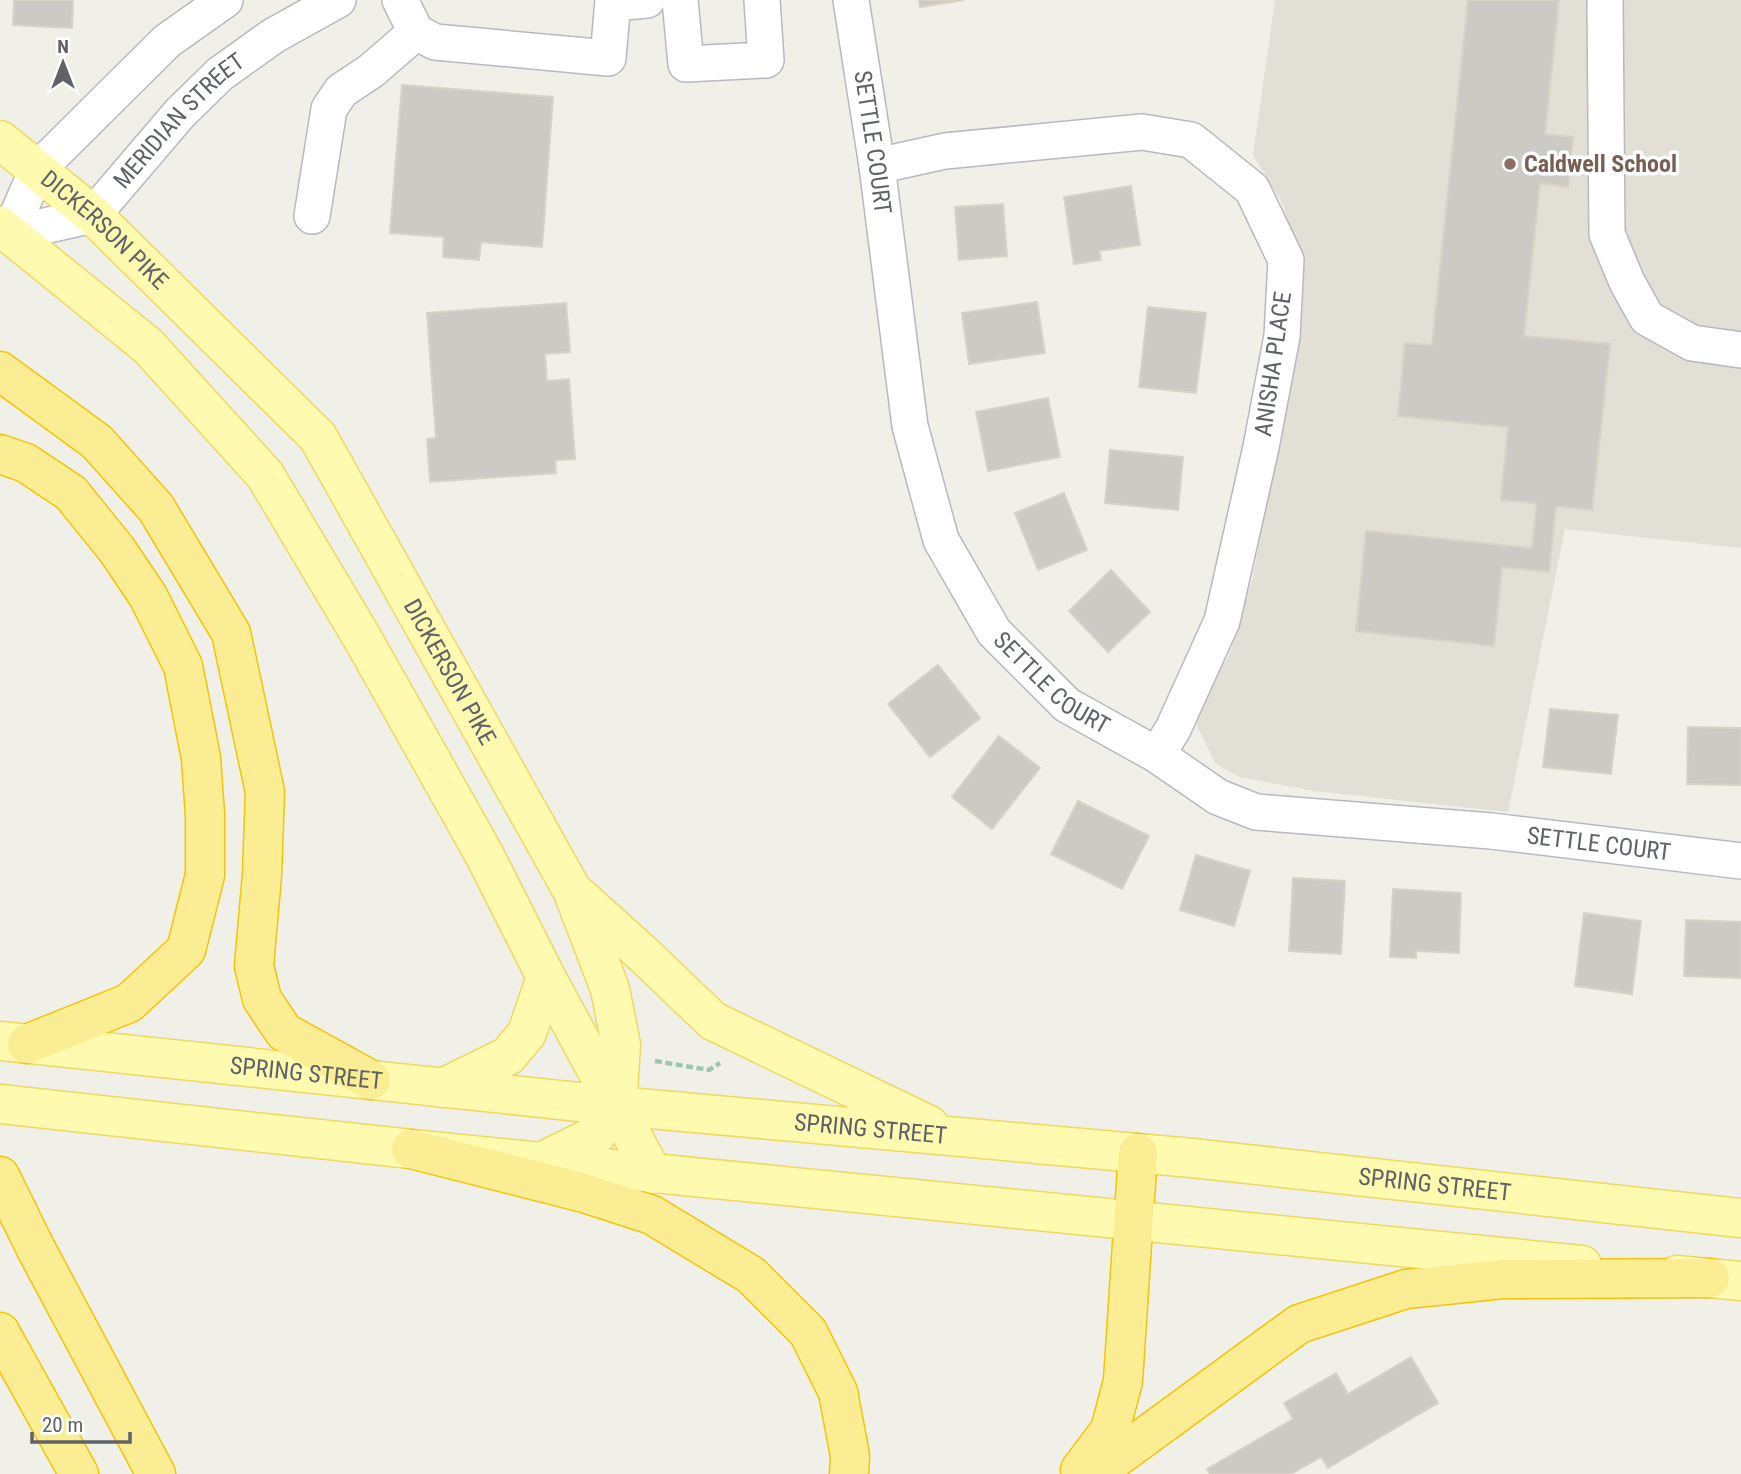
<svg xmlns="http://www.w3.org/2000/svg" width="1741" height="1474" viewBox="0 0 1741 1474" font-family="'Roboto Condensed',sans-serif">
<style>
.education{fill:#e1dfd6}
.building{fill:#cccac5;stroke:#d6d3c6;stroke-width:2}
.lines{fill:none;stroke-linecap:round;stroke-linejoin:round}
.minor-casing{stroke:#b8b9be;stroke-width:38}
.major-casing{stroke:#f0d862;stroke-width:41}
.highway-casing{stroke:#f5c404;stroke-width:41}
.path{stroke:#9dc6ae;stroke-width:4.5;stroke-dasharray:7 3.5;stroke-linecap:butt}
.minor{stroke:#fff;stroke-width:35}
.major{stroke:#fefab0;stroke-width:38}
.highway{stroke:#fbed94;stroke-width:38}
.education-dot{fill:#8d6e63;stroke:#fff;stroke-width:2.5}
.labels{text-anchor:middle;stroke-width:7;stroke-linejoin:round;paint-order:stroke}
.street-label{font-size:24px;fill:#5f6268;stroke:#fff}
.education-label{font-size:24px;font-weight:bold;fill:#785e54;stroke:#fff;text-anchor:start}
</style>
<rect width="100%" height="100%" fill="#f1f0e8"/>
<!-- education -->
<path class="education" d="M 1275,0 L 1741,0 L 1741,548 L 1565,529 L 1508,812 L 1314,791 L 1239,777 L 1215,763 L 1196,724 L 1197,708 L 1230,654 L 1253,577 L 1299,306 L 1298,256 L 1283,204 L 1253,155 Z"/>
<!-- building -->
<g class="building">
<path d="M 14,0 L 73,0 L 72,28 L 13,25 Z"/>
<path d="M 919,0 L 964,0 L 920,7 Z"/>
<path d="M 1468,0 L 1559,0 L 1545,134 L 1573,137 L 1568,187 L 1540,183 L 1524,336 L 1610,344 L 1592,510 L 1556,506 L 1549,572 L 1502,567 L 1494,646 L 1356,631 L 1366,531 L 1532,548 L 1537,503 L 1501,500 L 1508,427 L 1398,416 L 1405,343 L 1432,345 Z"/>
<path d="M 402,85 L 553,97 L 542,247 L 481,242 L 479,260 L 443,257 L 444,237 L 390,233 Z"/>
<path d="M 1131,186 L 1140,245 L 1099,251 L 1101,260 L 1074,264 L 1064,197 Z"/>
<path d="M 1003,204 L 1007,256 L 959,260 L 955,207 Z"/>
<path d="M 1037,302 L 1045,353 L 969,364 L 962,313 Z"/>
<path d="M 566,303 L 570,352 L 545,354 L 547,381 L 569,379 L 575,459 L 555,460 L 556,473 L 430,482 L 427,439 L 436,438 L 427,313 Z"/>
<path d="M 1148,307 L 1206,313 L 1196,393 L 1139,387 Z"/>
<path d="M 1048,398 L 1060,457 L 988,471 L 976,412 Z"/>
<path d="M 1110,450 L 1183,457 L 1178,510 L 1105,503 Z"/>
<path d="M 1064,493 L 1087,550 L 1038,570 L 1015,513 Z"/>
<path d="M 1111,570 L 1150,612 L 1108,652 L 1069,611 Z"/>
<path d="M 938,665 L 980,718 L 930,757 L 888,704 Z"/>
<path d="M 1550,709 L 1618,715 L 1611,774 L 1543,767 Z"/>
<path d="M 1688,727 L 1741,728 L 1741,785 L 1687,784 Z"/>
<path d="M 999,736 L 1040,768 L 992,829 L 952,797 Z"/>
<path d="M 1078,801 L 1149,836 L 1122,889 L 1051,854 Z"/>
<path d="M 1196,855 L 1250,871 L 1234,926 L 1180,910 Z"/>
<path d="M 1293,878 L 1345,881 L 1341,954 L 1289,951 Z"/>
<path d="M 1393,889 L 1461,893 L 1459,953 L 1416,951 L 1416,958 L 1390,957 Z"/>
<path d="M 1584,913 L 1641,921 L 1632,994 L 1575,986 Z"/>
<path d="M 1686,920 L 1741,922 L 1741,978 L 1684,976 Z"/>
<path d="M 1411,1357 L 1438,1403 L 1328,1468 L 1321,1457 L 1291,1474 L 1210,1474 L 1207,1469 L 1293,1419 L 1284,1403 L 1336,1373 L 1348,1394 Z"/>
</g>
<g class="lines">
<!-- minor casing -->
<g class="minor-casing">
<g id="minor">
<path d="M 400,0 L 416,32 L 435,42 L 608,58 L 613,0"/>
<path d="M 680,0 L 686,64 L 766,60 L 762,0"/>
<path id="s1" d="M 851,0 L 877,166 L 910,426 L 941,540 L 994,632 L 1067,705 L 1157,755 L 1218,797 L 1256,812 L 1491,831 L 1741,861"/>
<path d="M 1605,0 L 1607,234 L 1627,282 L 1647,318 L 1692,343 L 1741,350"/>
<path d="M 613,3 L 647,0"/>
<path d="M 877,166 L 945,151 L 1142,132 L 1191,140 L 1252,189 L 1286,260 L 1282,336 L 1261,447 L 1222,621 L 1173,729 L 1157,755"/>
<path d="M 312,216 L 329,109 L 341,91 L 371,71 L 416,32"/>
<path id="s2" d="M 9,234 L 93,215 L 180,113 L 220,74 L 273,36 L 338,0"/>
<path d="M 9,234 L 37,170 L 167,41 L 225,0"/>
</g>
</g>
<!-- major casing -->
<g class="major-casing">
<g id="major">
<path id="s3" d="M 0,140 L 93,215 L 318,437 L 572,890 L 644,955 L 713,1021 L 929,1125"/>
<path d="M 0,226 L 148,346 L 265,475 L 364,641 L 485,856 L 546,977 L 653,1174"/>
<path id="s4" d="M 0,1041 L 617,1106 L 1192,1158 L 1741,1218"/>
<path d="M 443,1088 L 508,1056 L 527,1033 L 546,977"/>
<path d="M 0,1104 L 411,1149 L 1582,1265"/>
<path d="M 541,1162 L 596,1135 L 617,1106 L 621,1045 L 610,989 L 574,895"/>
<path d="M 1677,1275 L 1741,1281"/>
</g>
</g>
<!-- highway casing -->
<g class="highway-casing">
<g id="highway">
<path d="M 0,371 L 97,442 L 156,508 L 231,633 L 265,792 L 262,875 L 254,966 L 262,999 L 284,1032 L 371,1080"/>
<path d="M 0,454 L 26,463 L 71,493 L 117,550 L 148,596 L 183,666 L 201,758 L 205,815 L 205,875 L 186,950 L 129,1003 L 27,1044"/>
<path d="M 411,1149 L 584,1193 L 652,1215 L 751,1275 L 808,1332 L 838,1392 L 850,1456 L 849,1474"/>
<path d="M 0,1176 L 36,1249 L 156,1474"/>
<path d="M 0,1332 L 79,1474"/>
<path d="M 1080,1470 L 1110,1430 L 1123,1381 L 1138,1153"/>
<path d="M 1094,1474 L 1299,1324 L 1406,1289 L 1503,1279 L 1710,1278"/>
</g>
</g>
<!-- path -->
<path class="path" d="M 655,1061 L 709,1070 L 720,1063"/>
<!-- minor -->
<use href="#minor" class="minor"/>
<!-- major -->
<use href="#major" class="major"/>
<!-- highway -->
<use href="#highway" class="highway"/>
</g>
<!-- markers -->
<circle class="education-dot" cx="1510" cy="164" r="7"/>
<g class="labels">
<!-- street labels -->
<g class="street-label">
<text dy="8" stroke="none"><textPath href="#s2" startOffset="214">MERIDIAN STREET</textPath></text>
<text dy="8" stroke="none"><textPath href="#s1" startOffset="144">SETTLE COURT</textPath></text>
<text dy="8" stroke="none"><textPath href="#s3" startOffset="138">DICKERSON PIKE</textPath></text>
<text transform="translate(1273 364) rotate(-82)" y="8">ANISHA PLACE</text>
<text dy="8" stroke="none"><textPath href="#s3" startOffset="705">DICKERSON PIKE</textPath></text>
<text dy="8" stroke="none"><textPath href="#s1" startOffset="732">SETTLE COURT</textPath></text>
<text dy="8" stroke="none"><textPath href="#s1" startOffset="1320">SETTLE COURT</textPath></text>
<text dy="8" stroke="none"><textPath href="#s4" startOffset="308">SPRING STREET</textPath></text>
<text dy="8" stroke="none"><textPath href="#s4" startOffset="875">SPRING STREET</textPath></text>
<text dy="8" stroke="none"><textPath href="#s4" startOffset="1442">SPRING STREET</textPath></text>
</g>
<!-- education labels -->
<g class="education-label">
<text x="1524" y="172">Caldwell School</text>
</g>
</g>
<!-- north arrow -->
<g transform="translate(63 63)" stroke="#ffffff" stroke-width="5" paint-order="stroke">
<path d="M0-5L12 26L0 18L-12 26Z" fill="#5f6268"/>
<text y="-10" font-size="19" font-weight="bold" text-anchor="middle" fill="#5f6268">N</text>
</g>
<!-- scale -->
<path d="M32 1432v10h98v-10" fill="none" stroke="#5f6268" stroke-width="3.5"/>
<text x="42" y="1432" font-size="21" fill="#5f6268" stroke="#ffffff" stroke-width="5" paint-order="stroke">20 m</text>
</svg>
